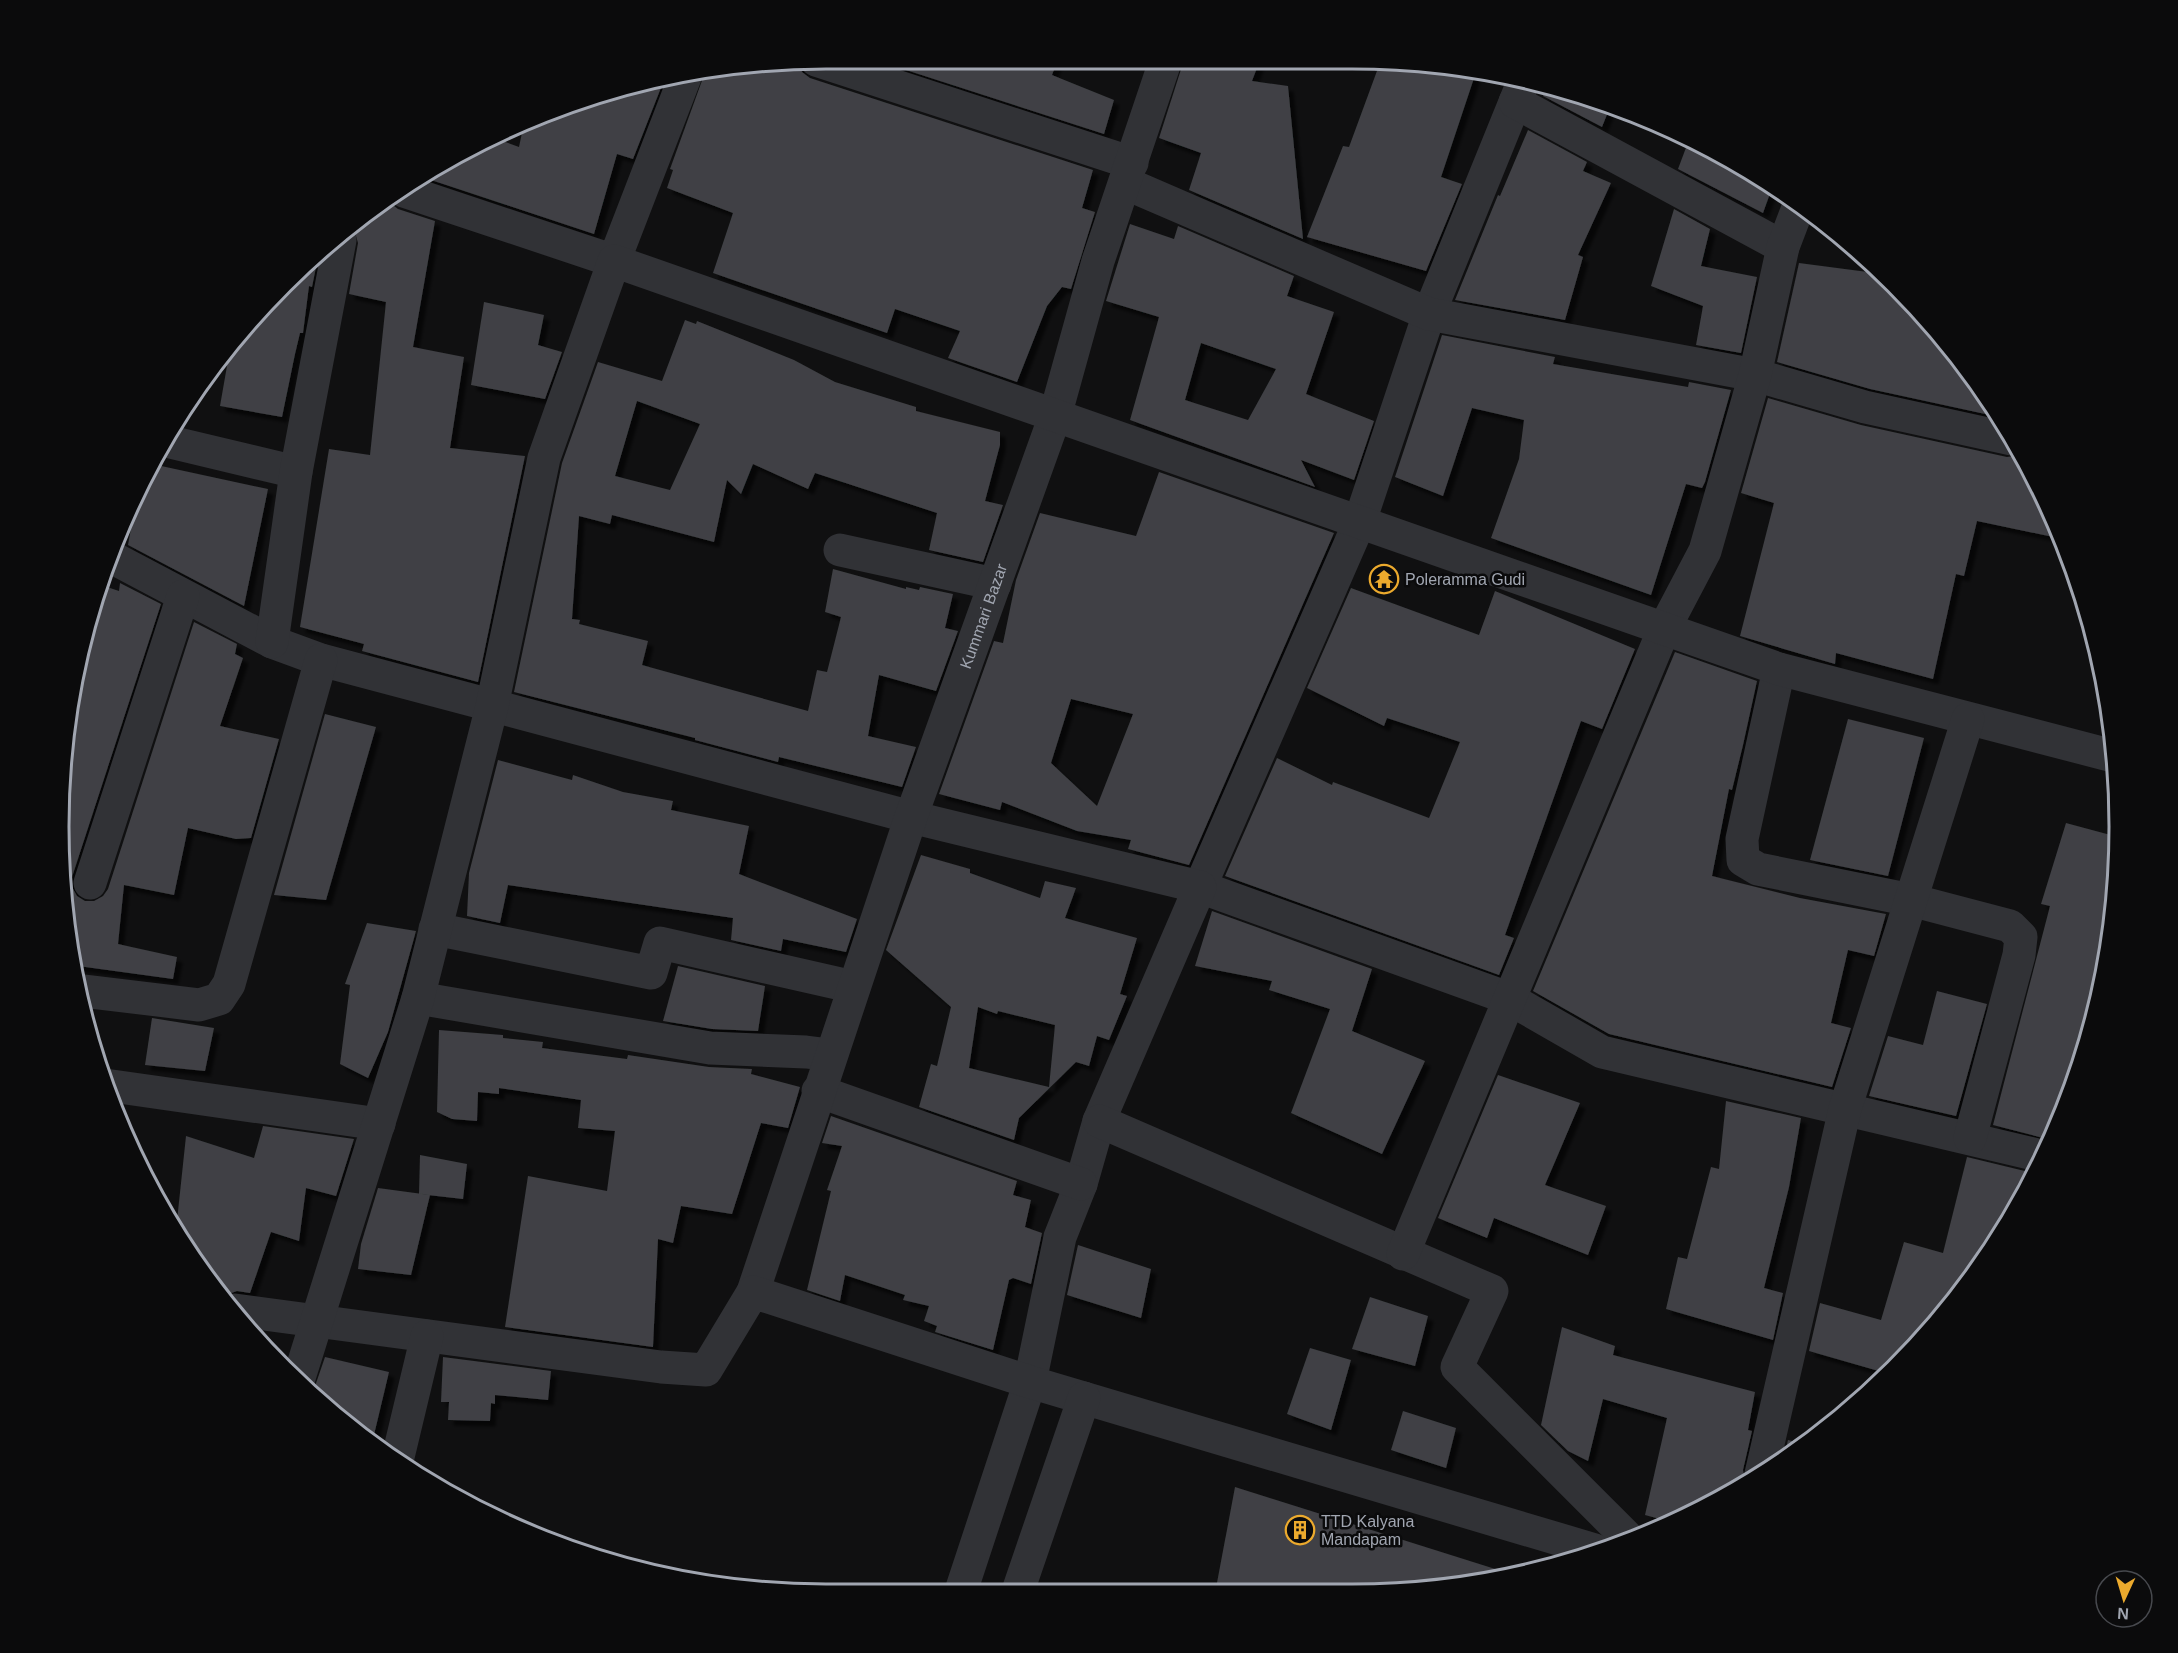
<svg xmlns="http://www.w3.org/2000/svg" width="2178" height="1653" viewBox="0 0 2178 1653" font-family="Helvetica,sans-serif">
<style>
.building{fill:#3f4044;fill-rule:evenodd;filter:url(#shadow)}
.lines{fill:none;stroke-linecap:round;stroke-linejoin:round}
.minor{stroke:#313236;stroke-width:33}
.labels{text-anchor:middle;stroke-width:5;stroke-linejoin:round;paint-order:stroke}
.poi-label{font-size:16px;fill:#a1a6b1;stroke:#0b0b0c;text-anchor:start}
.street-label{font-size:16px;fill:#a1a6b1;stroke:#0b0b0c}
.rim{fill:none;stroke:#a1a6b1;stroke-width:3}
</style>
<defs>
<filter id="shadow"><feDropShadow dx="5.5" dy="5.5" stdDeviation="1.5" flood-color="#0009"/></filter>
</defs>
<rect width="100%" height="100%" fill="#101011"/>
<!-- building -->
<g class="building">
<path d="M 872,59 L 1058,59 L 1052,75 L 1114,100 L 1104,134 Z"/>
<path d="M 1184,60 L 1260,60 L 1252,81 L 1288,86 L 1303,239 L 1189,190 L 1201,153 L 1159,138 Z"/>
<path d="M 1381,60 L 1401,60 L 1476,72 L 1441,177 L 1462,184 L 1426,271 L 1307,237 L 1343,146 L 1349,147 Z"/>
<path d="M 798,62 L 802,72 L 810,78 L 1093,170 L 1082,208 L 1095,212 L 1071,289 L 1062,287 L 1047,306 L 1017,382 L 948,358 L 960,331 L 895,309 L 887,333 L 713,273 L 733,213 L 667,188 L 673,170 L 670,169 L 704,75 Z"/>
<path d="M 664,80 L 633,159 L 617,154 L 594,234 L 422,177 L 442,162 L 497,139 L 519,147 L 523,128 L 627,85 Z"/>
<path d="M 1548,84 L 1610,107 L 1602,127 L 1543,96 Z"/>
<path d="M 1528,130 L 1587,162 L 1583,171 L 1611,183 L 1578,255 L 1583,257 L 1565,320 L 1455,300 L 1498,195 L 1500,196 Z"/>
<path d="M 1690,137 L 1773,185 L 1763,213 L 1678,169 Z"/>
<path d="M 389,202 L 398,209 L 435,221 L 413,347 L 464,357 L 450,448 L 525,456 L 478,682 L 362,651 L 364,644 L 300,627 L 329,449 L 370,455 L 386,302 L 349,294 L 358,243 L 354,229 Z"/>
<path d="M 1674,209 L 1710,229 L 1701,266 L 1757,277 L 1741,353 L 1696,345 L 1703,306 L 1651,286 Z"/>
<path d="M 1130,224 L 1174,239 L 1178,226 L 1294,276 L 1287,296 L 1334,312 L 1306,394 L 1374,421 L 1354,480 L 1301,460 L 1315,487 L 1130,420 L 1159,317 L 1106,301 ZM 1201,343 L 1276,369 L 1248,420 L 1185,400 Z"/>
<path d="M 318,257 L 312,287 L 309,286 L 303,333 L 300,333 L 295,354 L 282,417 L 220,406 L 231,343 L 283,284 Z"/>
<path d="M 1799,263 L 1883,274 L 1894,283 L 1990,400 L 1999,417 L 1870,389 L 1777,362 Z"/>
<path d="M 484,302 L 544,315 L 538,345 L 562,352 L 545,399 L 471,385 Z"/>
<path d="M 685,320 L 696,324 L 697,321 L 794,360 L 835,382 L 916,407 L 916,411 L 1000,432 L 1000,445 L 985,501 L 1003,505 L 983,562 L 929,550 L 937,513 L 815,473 L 808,489 L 753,464 L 741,494 L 727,480 L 714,542 L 612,515 L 610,524 L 579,516 L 572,619 L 580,620 L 579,624 L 648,641 L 642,665 L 808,711 L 817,670 L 827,672 L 841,617 L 825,612 L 833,569 L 906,589 L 906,587 L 919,590 L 920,587 L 953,594 L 945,628 L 958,631 L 936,691 L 879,675 L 868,736 L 916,747 L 902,787 L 779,757 L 778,762 L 695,740 L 695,738 L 514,692 L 562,463 L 598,362 L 662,381 ZM 637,401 L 700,424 L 670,490 L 615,476 Z"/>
<path d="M 1442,335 L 1555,357 L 1553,364 L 1688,387 L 1689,382 L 1731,390 L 1705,482 L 1702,488 L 1686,484 L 1651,595 L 1491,538 L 1519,459 L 1524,420 L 1472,408 L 1443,496 L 1395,477 Z"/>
<path d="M 1768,398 L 1861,425 L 2007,457 L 2020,455 L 2063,539 L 1977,521 L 1964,576 L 1956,574 L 1933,679 L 1836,653 L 1835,664 L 1740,636 L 1774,503 L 1741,493 Z"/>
<path d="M 152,464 L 268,489 L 244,606 L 128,545 L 139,484 Z"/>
<path d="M 1159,472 L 1334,533 L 1189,865 L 1128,849 L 1131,840 L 1077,831 L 1002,802 L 1000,810 L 939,794 L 994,641 L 1003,643 L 1016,580 L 1040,513 L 1136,536 ZM 1071,699 L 1133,714 L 1097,806 L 1051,763 Z"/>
<path d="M 120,583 L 161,604 L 72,877 L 72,887 L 77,896 L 85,901 L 94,901 L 103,896 L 108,889 L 194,622 L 237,644 L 235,654 L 243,658 L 220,726 L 279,739 L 251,838 L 236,839 L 188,828 L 174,895 L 124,885 L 118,944 L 177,957 L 173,979 L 78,966 L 72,934 L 71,901 L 65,900 L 60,876 L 73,676 L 104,586 L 119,591 Z"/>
<path d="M 1351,588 L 1479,635 L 1495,591 L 1635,649 L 1602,729 L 1581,721 L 1505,935 L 1514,938 L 1499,975 L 1225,876 L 1277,758 L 1332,785 L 1333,782 L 1429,818 L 1460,742 L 1387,718 L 1384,726 L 1307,688 Z"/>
<path d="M 1675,652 L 1757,681 L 1743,745 L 1732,790 L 1729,789 L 1712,876 L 1800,898 L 1886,914 L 1874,956 L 1848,950 L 1831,1023 L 1851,1028 L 1832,1087 L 1609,1034 L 1533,991 Z"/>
<path d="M 325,714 L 376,727 L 326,900 L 274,895 Z"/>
<path d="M 1848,719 L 1924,738 L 1888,876 L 1810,860 Z"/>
<path d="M 498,760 L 572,780 L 573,775 L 623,792 L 673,801 L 671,810 L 749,826 L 739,874 L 857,919 L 846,952 L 783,939 L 781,951 L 731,940 L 733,918 L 508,885 L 500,923 L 467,916 L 469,873 Z"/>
<path d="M 2066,823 L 2118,837 L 2105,976 L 2061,1120 L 2051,1140 L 1993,1125 L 2050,906 L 2041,904 Z"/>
<path d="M 921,855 L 970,869 L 970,873 L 1040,898 L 1045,881 L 1076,888 L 1065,918 L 1137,938 L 1120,994 L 1127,996 L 1109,1040 L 1097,1036 L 1089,1066 L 1076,1062 L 1019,1118 L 1014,1140 L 919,1107 L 931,1064 L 937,1066 L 951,1007 L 886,950 ZM 978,1007 L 997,1014 L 998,1011 L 1055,1025 L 1049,1087 L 969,1068 Z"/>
<path d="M 1212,911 L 1372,969 L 1352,1031 L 1425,1061 L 1382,1154 L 1291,1113 L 1330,1009 L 1269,990 L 1272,981 L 1195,966 Z"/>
<path d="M 367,923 L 416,931 L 388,1032 L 368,1078 L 340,1064 L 350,985 L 345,984 Z"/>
<path d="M 678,966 L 765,986 L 758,1031 L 712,1029 L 663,1021 Z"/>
<path d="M 1937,991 L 1987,1004 L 1956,1116 L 1869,1096 L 1888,1036 L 1923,1045 Z"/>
<path d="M 152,1018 L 214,1028 L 205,1071 L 145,1065 Z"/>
<path d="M 439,1030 L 503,1035 L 503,1038 L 543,1042 L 542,1048 L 627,1059 L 628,1055 L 709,1067 L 752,1069 L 751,1074 L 800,1087 L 788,1128 L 761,1123 L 732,1214 L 681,1206 L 673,1243 L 658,1239 L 653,1347 L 505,1327 L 528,1176 L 607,1191 L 615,1131 L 578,1128 L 581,1100 L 499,1088 L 499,1094 L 478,1092 L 477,1121 L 452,1119 L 437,1112 Z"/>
<path d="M 1498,1075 L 1580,1103 L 1545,1185 L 1606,1206 L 1588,1255 L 1494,1218 L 1487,1238 L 1438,1218 Z"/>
<path d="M 1726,1101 L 1801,1118 L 1789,1187 L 1764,1288 L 1783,1293 L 1773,1340 L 1666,1309 L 1678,1257 L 1687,1259 L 1711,1167 L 1719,1169 Z"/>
<path d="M 831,1116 L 1017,1181 L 1013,1195 L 1031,1200 L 1025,1227 L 1042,1233 L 1031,1284 L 1013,1278 L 1009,1280 L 993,1350 L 935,1332 L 937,1326 L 924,1321 L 929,1306 L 903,1300 L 905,1295 L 845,1275 L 840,1301 L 807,1290 L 831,1191 L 827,1190 L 842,1146 L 822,1143 Z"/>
<path d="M 263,1126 L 354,1139 L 336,1196 L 306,1188 L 299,1241 L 271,1232 L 250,1293 L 237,1291 L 223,1296 L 188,1253 L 176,1230 L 186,1136 L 254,1158 Z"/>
<path d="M 420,1155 L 467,1164 L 463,1199 L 419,1194 Z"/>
<path d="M 1967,1157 L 2033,1173 L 1990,1253 L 1889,1374 L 1809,1351 L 1820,1303 L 1881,1320 L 1904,1242 L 1943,1253 Z"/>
<path d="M 378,1188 L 430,1195 L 411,1275 L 358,1269 L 361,1244 Z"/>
<path d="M 1078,1245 L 1151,1269 L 1141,1318 L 1067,1295 Z"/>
<path d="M 1370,1297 L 1428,1316 L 1415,1366 L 1352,1349 Z"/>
<path d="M 1562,1327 L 1615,1346 L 1613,1355 L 1755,1392 L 1748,1430 L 1752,1431 L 1743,1470 L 1745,1483 L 1671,1522 L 1645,1515 L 1667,1418 L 1603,1399 L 1588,1461 L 1568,1451 L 1541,1425 Z"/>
<path d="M 1310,1348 L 1351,1360 L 1331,1430 L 1287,1414 Z"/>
<path d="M 272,1355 L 286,1357 L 282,1368 Z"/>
<path d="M 325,1357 L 389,1372 L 373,1439 L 313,1392 Z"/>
<path d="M 443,1357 L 551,1371 L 548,1400 L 495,1395 L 495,1404 L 491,1403 L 490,1421 L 448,1420 L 449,1402 L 441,1402 Z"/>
<path d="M 1403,1411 L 1456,1428 L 1446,1468 L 1391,1450 Z"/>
<path d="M 1788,1440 L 1804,1444 L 1783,1461 Z"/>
<path d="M 1235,1487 L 1508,1573 L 1451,1588 L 1216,1588 Z"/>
</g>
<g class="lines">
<!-- minor -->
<g class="minor">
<path d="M 816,60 L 1132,163"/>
<path d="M 1524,80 L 1429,314 L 1360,521 L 1200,887 L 1508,998 L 1602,1052 L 2042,1156"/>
<path d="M 1515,102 L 1783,247"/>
<path d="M 1125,183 L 1429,314 L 1755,375 L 1865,407 L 2011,439"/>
<path d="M 404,191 L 614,261 L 685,77"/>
<path d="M 166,441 L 296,472"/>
<path d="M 840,550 L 995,584"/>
<path d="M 113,558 L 272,642 L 321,660 L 911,817 L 1200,887 L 1099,1121 L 1081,1184 L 1060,1237 L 1030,1382 L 962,1588"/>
<path d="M 272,642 L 296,472 L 340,240"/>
<path d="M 1779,669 L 1742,839 L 1743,860 L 1758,869 L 1911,900 L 2010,926 L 2021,937 L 2019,955 L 1970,1138"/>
<path d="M 90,883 L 183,596"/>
<path d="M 435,929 L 651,973 L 660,943 L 854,987"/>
<path d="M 83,991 L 199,1005 L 219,999 L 229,984 L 321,660"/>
<path d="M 418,998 L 710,1048 L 806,1052 L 830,1055"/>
<path d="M 105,1085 L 379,1124"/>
<path d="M 818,1091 L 1081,1184"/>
<path d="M 1099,1121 L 1492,1291 L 1457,1367 L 1630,1540"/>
<path d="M 1403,1254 L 1664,629 L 1705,551 L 1755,375 L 1783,247 L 1799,205"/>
<path id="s1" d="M 753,1292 L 911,817 L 1055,416 L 1098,261 L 1166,59"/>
<path d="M 235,1310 L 661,1367 L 706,1370 L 753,1292 L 1030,1382 L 1595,1550"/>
<path d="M 298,1381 L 418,998 L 492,706 L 544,458 L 614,261 L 1779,669 L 2113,756"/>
<path d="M 398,1457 L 427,1336"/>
<path d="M 1761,1474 L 1845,1109 L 1968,719"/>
<path d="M 1019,1588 L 1084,1398"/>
</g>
</g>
<!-- icons -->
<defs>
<g id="temple-ring" transform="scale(1.5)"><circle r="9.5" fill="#0b0b0c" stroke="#ecaa2d" stroke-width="1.5"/><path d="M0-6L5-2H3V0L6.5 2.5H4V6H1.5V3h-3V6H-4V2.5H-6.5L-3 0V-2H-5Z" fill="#ecaa2d"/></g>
<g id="building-ring" transform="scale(1.5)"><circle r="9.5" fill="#0b0b0c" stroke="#ecaa2d" stroke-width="1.5"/><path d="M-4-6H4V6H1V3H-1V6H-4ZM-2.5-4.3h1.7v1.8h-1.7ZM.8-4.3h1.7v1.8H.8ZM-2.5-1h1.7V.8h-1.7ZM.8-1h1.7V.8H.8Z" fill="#ecaa2d"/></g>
</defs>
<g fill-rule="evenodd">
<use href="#temple-ring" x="1384" y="579"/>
<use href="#building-ring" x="1300" y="1530"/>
</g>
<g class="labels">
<!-- poi labels -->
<g class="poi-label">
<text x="1405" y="585">Poleramma Gudi</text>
<text x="1321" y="1527">TTD Kalyana<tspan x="1321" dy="18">Mandapam</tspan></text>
</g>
<!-- street labels -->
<g class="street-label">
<text dy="6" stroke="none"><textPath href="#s1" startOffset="714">Kummari Bazar</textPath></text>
</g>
</g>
<!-- crop -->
<path d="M0 0H2178V1653H0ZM826 69H1352A757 757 0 0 1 2109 826V827A757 757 0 0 1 1352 1584H826A757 757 0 0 1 69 827V826A757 757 0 0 1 826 69Z" fill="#0b0b0c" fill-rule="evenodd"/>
<path class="rim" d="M826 69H1352A757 757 0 0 1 2109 826V827A757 757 0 0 1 1352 1584H826A757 757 0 0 1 69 827V826A757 757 0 0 1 826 69Z"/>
<!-- north arrow -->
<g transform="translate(2124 1599) rotate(184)"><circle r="28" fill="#0b0b0c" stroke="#47494e" stroke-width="1.5"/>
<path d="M0-4.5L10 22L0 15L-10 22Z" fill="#ecaa2d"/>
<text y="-9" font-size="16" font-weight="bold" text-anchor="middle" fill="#a1a6b1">N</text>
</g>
</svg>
